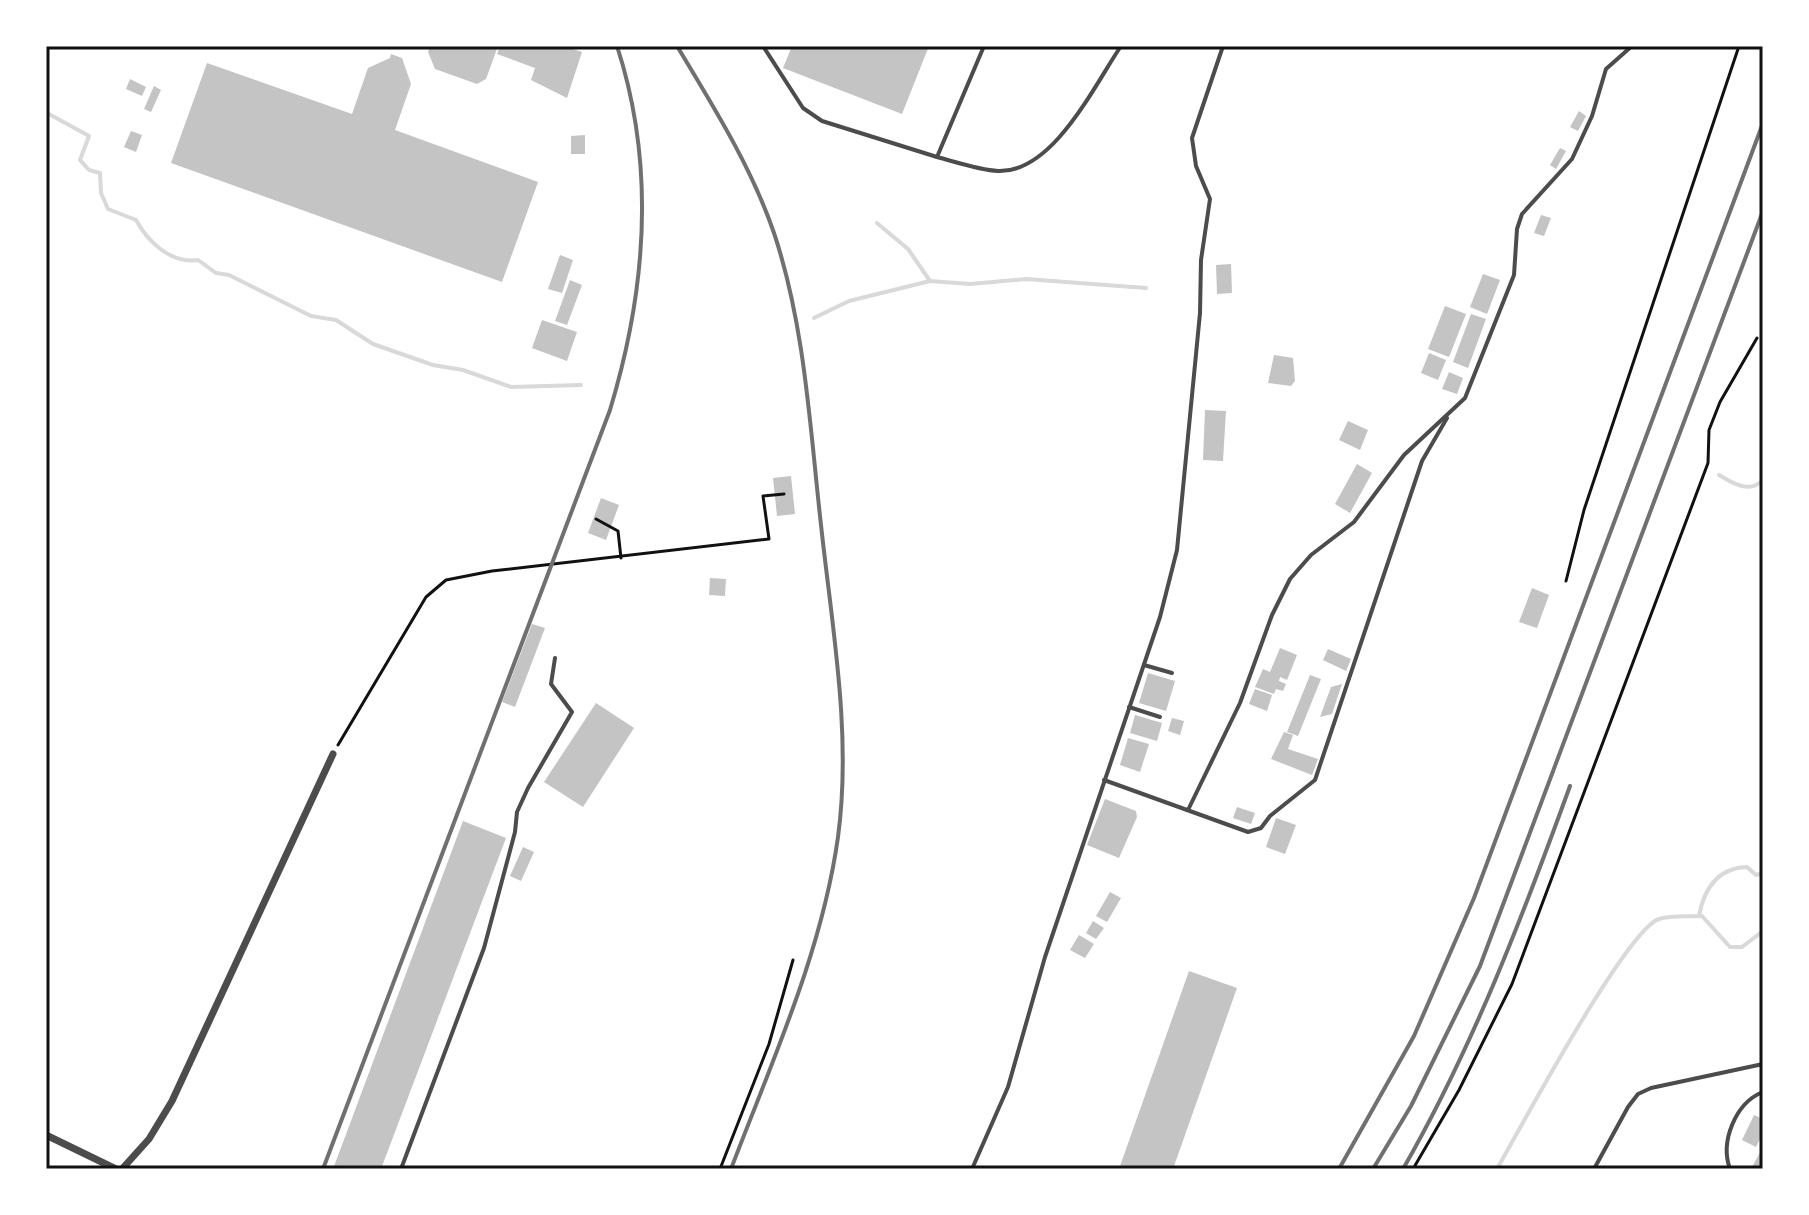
<svg xmlns="http://www.w3.org/2000/svg" width="1809" height="1215" viewBox="0 0 1809 1215" font-family="'Crimson Pro',serif">
<style>
.lines{fill:none;stroke-linecap:round;stroke-linejoin:round}
.stream{stroke:#d9d9d9;stroke-width:4}
.building{fill:#c4c4c4}
.path{stroke:#111;stroke-width:3}
.service{stroke:#4c4c4c;stroke-width:4}
.minor{stroke:#4c4c4c;stroke-width:7}
.rail{stroke:#707070;stroke-width:4}
.neatline{fill:none;stroke:#111;stroke-width:3}
</style>
<rect width="100%" height="100%" fill="#fff"/>
<g class="lines">
<!-- stream -->
<g class="stream">
<path d="M 49,114 L 89,136 L 80,160 L 89,170 L 100,173 L 101,193 L 108,209 L 136,220 C 148,242 171,264 198,260 L 216,273 L 229,275 L 311,316 L 336,320 L 373,344 L 433,365 L 463,370 L 511,387 L 581,385"/>
<path d="M 877,223 L 908,249 L 930,281"/>
<path d="M 814,318 L 849,301 L 930,281 L 970,284 L 1026,279 L 1146,288"/>
<path d="M 1719,475 C 1732,483 1750,494 1763,480"/>
<path d="M 1699,916 C 1704,889 1717,868 1747,867 L 1756,875 L 1763,873"/>
<path d="M 1497,1169 C 1520,1129 1626,930 1659,919 C 1671,915 1689,917 1702,916 L 1730,947 L 1742,947 L 1763,931"/>
</g>
</g>
<!-- building -->
<g class="building">
<path d="M 430,46 L 498,46 L 486,79 L 477,84 L 435,69 L 428,52 Z"/>
<path d="M 500,46 L 564,46 L 582,52 L 567,98 L 531,80 L 535,68 L 497,54 Z"/>
<path d="M 792,46 L 929,46 L 902,114 L 783,68 Z"/>
<path d="M 391,54 L 402,58 L 411,84 L 395,130 L 538,182 L 502,282 L 171,163 L 207,63 L 352,114 L 368,68 L 390,58 Z"/>
<path d="M 130,79 L 146,87 L 142,96 L 126,89 Z"/>
<path d="M 154,86 L 161,90 L 151,112 L 144,109 Z"/>
<path d="M 1579,111 L 1586,116 L 1578,131 L 1570,127 Z"/>
<path d="M 131,131 L 142,135 L 136,152 L 124,147 Z"/>
<path d="M 585,135 L 585,154 L 571,154 L 571,136 Z"/>
<path d="M 1560,148 L 1566,151 L 1556,169 L 1550,165 Z"/>
<path d="M 1541,215 L 1551,218 L 1544,236 L 1534,233 Z"/>
<path d="M 560,255 L 573,260 L 562,293 L 548,289 Z"/>
<path d="M 1231,264 L 1232,293 L 1217,294 L 1216,265 Z"/>
<path d="M 1483,274 L 1500,280 L 1487,314 L 1470,307 Z"/>
<path d="M 570,280 L 582,285 L 567,325 L 555,321 Z"/>
<path d="M 1445,306 L 1466,314 L 1449,357 L 1428,349 Z"/>
<path d="M 1471,314 L 1486,319 L 1468,368 L 1453,362 Z"/>
<path d="M 542,320 L 577,332 L 567,361 L 532,348 Z"/>
<path d="M 1429,353 L 1446,360 L 1438,380 L 1421,373 Z"/>
<path d="M 1274,355 L 1293,358 L 1295,381 L 1291,386 L 1268,383 Z"/>
<path d="M 1449,372 L 1463,378 L 1457,394 L 1442,389 Z"/>
<path d="M 1205,410 L 1226,411 L 1223,461 L 1203,460 Z"/>
<path d="M 1348,421 L 1368,430 L 1360,450 L 1339,440 Z"/>
<path d="M 1357,464 L 1372,473 L 1350,513 L 1335,504 Z"/>
<path d="M 791,476 L 795,514 L 777,516 L 773,478 Z"/>
<path d="M 601,498 L 619,505 L 606,540 L 588,533 Z"/>
<path d="M 710,578 L 726,579 L 725,596 L 709,595 Z"/>
<path d="M 1532,588 L 1549,595 L 1537,628 L 1519,622 Z"/>
<path d="M 532,624 L 545,628 L 515,707 L 502,702 Z"/>
<path d="M 1280,648 L 1297,655 L 1287,680 L 1280,677 L 1279,681 L 1286,684 L 1283,691 L 1276,689 L 1274,694 L 1255,687 L 1263,669 L 1270,672 Z"/>
<path d="M 1328,649 L 1351,659 L 1346,671 L 1323,660 Z"/>
<path d="M 1148,673 L 1175,681 L 1166,711 L 1139,703 Z"/>
<path d="M 1310,675 L 1321,679 L 1298,736 L 1287,732 Z"/>
<path d="M 1342,684 L 1332,714 L 1320,717 L 1331,687 Z"/>
<path d="M 1255,689 L 1272,695 L 1267,711 L 1249,704 Z"/>
<path d="M 596,703 L 634,728 L 583,807 L 544,782 Z"/>
<path d="M 1135,715 L 1162,723 L 1157,741 L 1130,733 Z"/>
<path d="M 1172,718 L 1184,721 L 1180,735 L 1168,731 Z"/>
<path d="M 1284,732 L 1293,735 L 1288,749 L 1318,759 L 1312,775 L 1271,759 Z"/>
<path d="M 1128,738 L 1149,744 L 1140,772 L 1120,765 Z"/>
<path d="M 1105,799 L 1136,811 L 1137,817 L 1119,858 L 1087,845 Z"/>
<path d="M 1237,807 L 1255,813 L 1251,824 L 1233,818 Z"/>
<path d="M 1276,818 L 1296,825 L 1285,854 L 1266,847 Z"/>
<path d="M 463,821 L 506,838 L 381,1169 L 333,1169 Z"/>
<path d="M 523,847 L 534,852 L 521,881 L 510,876 Z"/>
<path d="M 1110,892 L 1121,898 L 1107,922 L 1096,916 Z"/>
<path d="M 1093,921 L 1104,928 L 1096,939 L 1086,933 Z"/>
<path d="M 1079,935 L 1094,944 L 1085,958 L 1070,950 Z"/>
<path d="M 1189,971 L 1237,988 L 1173,1169 L 1119,1169 Z"/>
<path d="M 1754,1115 L 1763,1119 L 1763,1133 L 1756,1147 L 1742,1140 Z"/>
<path d="M 1763,1147 L 1763,1169 L 1751,1169 Z"/>
</g>
<g class="lines">
<!-- path -->
<g class="path">
<path d="M 596,519 L 618,531 L 621,558"/>
<path d="M 1762,540 L 1763,539"/>
<path d="M 1566,581 L 1584,510 L 1739,46"/>
<path d="M 338,745 L 426,597 L 446,580 L 492,571 L 769,539 L 763,496 L 784,494"/>
<path d="M 720,1169 L 769,1044 L 793,960"/>
<path d="M 1413,1169 L 1459,1090 L 1512,984 L 1708,463 L 1709,430 L 1720,402 L 1757,338"/>
</g>
<!-- service -->
<g class="service">
<path d="M 763,46 L 803,108 L 822,121 L 937,157 L 984,46"/>
<path d="M 937,157 C 956,162 979,170 998,171 C 1053,173 1094,86 1121,46"/>
<path d="M 1144,665 L 1172,673"/>
<path d="M 1129,707 L 1160,717"/>
<path d="M 1104,780 L 1248,832 L 1261,828 L 1270,816 L 1315,780 L 1422,461 L 1447,418"/>
<path d="M 1188,810 L 1240,703 L 1272,615 L 1290,579 L 1311,555 L 1354,522 L 1404,455 L 1465,398 L 1514,275 L 1517,229 L 1522,214 L 1572,159 L 1592,116 L 1606,69 L 1632,46"/>
<path d="M 401,1169 L 484,948 L 515,832 L 517,812 L 528,788 L 572,712 L 551,684 L 555,658"/>
<path d="M 972,1169 L 1008,1087 L 1045,957 L 1160,617 L 1177,550 L 1200,313 L 1201,260 L 1210,199 L 1196,166 L 1192,138 L 1223,46"/>
<path d="M 1594,1169 L 1628,1107 L 1638,1094 L 1651,1088 L 1763,1064"/>
<path d="M 1730,1169 C 1720,1142 1735,1103 1763,1092"/>
</g>
<!-- minor -->
<g class="minor">
<path d="M 46,1135 L 116,1169"/>
<path d="M 122,1169 L 149,1139 L 172,1101 L 333,754"/>
</g>
<!-- rail -->
<g class="rail">
<path d="M 677,46 C 713,106 751,166 774,233 C 805,326 810,428 821,525 C 832,627 852,734 838,837 C 822,952 772,1061 731,1169"/>
<path d="M 323,1169 L 610,410 C 646,291 656,166 617,46"/>
<path d="M 1339,1169 L 1414,1036 L 1474,898 L 1763,123"/>
<path d="M 1373,1169 L 1411,1106 L 1480,966 L 1763,211"/>
<path d="M 1403,1169 C 1473,1047 1522,918 1570,786"/>
</g>
</g>
<!-- border -->
<rect width="1809" height="1215" fill="none" stroke="#ffffff" stroke-width="96"/>
<rect x="48" y="48" width="1713" height="1119" class="neatline"/>
</svg>
